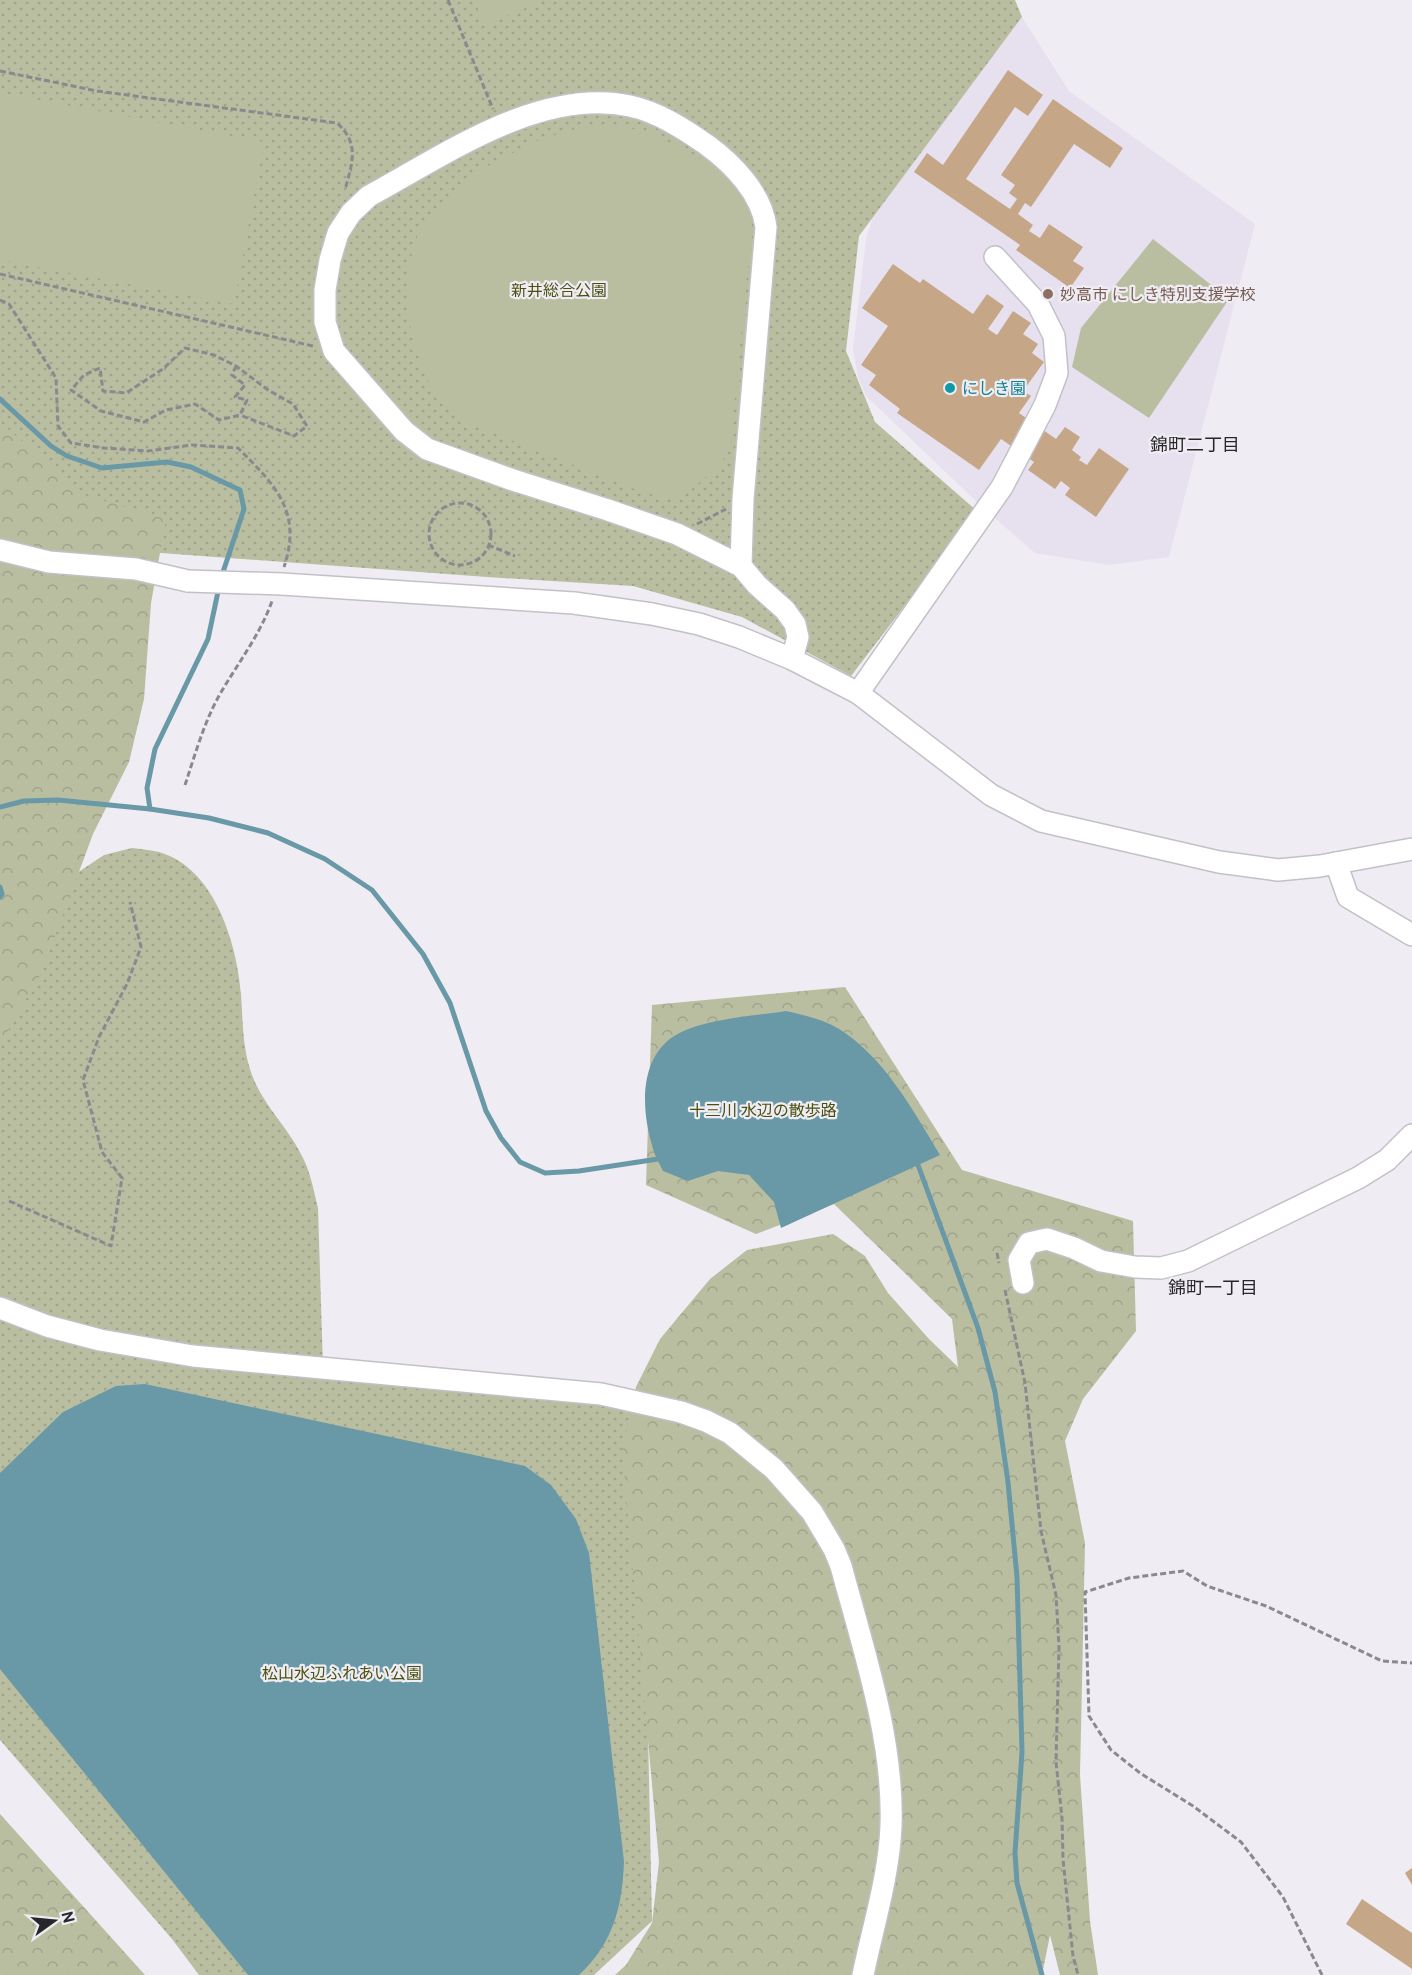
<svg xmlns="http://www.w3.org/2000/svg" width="1412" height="1975" viewBox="0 0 1412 1975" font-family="Overpass,'Noto Sans JP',sans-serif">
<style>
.built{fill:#e7e1ef}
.grass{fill:url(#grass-dots)}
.forest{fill:url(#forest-crowns)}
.pitch{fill:#b9bea1}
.water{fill:#6999a6}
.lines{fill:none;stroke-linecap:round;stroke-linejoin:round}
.stream{stroke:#6999a6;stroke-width:5}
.building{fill:#c5a788}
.minor-casing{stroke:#c3c0c7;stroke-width:24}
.path{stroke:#8b898e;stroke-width:3;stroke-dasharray:6 3;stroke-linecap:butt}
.minor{stroke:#fff;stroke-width:21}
.minor-bridge-casing{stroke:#c3c0c7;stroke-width:24;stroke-linecap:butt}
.minor-bridge{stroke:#fff;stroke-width:21}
.education-dot{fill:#8d6e63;stroke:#efecf3;stroke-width:2}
.culture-dot{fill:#0f9aa8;stroke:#efecf3;stroke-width:2}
.labels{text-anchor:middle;stroke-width:4.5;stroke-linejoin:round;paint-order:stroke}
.park-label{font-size:16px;fill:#4a5110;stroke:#efecf3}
.education-label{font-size:16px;fill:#785e54;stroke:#efecf3;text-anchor:start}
.culture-label{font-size:16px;fill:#0d838f;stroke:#efecf3;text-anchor:start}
.neighbourhood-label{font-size:18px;fill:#272629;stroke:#efecf3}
</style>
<defs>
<pattern id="grass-dots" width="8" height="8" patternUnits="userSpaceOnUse" patternTransform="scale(1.5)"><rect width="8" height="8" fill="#b9bea1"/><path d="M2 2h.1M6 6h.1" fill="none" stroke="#9fa38b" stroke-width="1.8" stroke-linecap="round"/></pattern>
<pattern id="forest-crowns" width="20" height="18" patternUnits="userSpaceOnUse" patternTransform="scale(1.5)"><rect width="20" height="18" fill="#b9bea1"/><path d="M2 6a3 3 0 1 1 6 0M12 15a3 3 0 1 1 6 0" fill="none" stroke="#9fa38b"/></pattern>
</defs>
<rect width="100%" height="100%" fill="#efecf3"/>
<!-- built -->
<path class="built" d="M 1022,17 L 1069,91 L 1255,224 L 1169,557 L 1109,565 L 1035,553 L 981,506 L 866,396 L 858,377 L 853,349 L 866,239 L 874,214 Z"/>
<!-- grass -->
<g class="grass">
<path d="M 0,0 L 1015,0 L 1022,17 L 859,236 L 846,351 L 875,422 L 977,511 L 851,676 L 742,617 L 633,586 L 487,577 L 134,551 L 0,547 Z"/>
<path d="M 132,848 C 141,849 151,850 159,852 C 215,868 237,944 241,994 C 243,1022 242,1047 252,1075 C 264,1107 290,1129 304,1160 C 311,1175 314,1192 318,1208 L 323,1368 L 641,1402 L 652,1921 L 594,1975 L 199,1975 L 172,1939 L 0,1740 L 0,1005 L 71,877 L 104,855 Z"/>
</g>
<!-- forest -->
<g class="forest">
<path d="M 0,422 L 84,495 L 166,519 L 151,603 L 144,699 L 129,762 L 93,834 L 41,974 L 0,1044 Z"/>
<path d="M 845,987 L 962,1170 L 1133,1221 L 1136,1331 L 1083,1399 L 1065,1441 L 1085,1543 L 1080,1775 L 1090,1921 L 1098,1975 L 1060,1975 L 1050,1935 L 1042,1975 L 615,1975 L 626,1965 L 652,1923 L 659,1862 L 622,1451 L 636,1387 L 660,1339 L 710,1279 L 747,1250 L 833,1234 L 865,1256 L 888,1293 L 929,1339 L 958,1367 L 952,1319 L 834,1204 L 756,1234 L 646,1185 L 652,1005 Z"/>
<path d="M 0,1814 L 145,1975 L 0,1975 Z"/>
</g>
<!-- pitch -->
<g class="pitch">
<path d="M 0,0 L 262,0 L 0,2 Z"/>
<path d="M 474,0 L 545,0 L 485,25 Z"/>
<path d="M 3,93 L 264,142 L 234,304 L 0,260 L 0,111 Z"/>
<path d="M 612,125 L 649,132 L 703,160 L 732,187 L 753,213 L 731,439 L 722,463 L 691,490 L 670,498 L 644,493 L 458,419 L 431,388 L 411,334 L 408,278 L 412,253 L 419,231 L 436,208 L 480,170 L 538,140 L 575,129 Z"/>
<path d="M 1153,239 L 1229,299 L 1149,418 L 1072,367 L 1081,328 Z"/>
</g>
<!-- water -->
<g class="water">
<path d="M 786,1011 C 803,1015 823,1019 839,1029 C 884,1057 913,1110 940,1155 L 781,1228 L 774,1202 L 749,1175 L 718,1171 L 688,1181 L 663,1171 C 659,1163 654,1154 652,1145 C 640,1105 639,1048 686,1030 C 715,1018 755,1016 786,1011 Z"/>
<path d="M 145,1384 L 525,1466 L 551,1485 L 576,1519 L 589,1553 L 624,1862 C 622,1908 613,1943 579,1975 L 248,1975 L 0,1669 L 0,1473 L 63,1412 L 116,1386 Z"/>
</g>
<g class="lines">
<!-- stream -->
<g class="stream">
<path d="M 0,399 L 51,446 L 67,456 L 102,468 L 167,462 L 191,467 L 240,490 L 244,509 L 221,578"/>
<path d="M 0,807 L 24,801 L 58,800 L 150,809 L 209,818 L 268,833 L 325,859 L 372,890 L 423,954 L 450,1003 L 486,1111 L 501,1138 L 520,1162 L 545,1173 L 579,1171 L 658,1159"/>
<path d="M 150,809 L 147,788 L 155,749 L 208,639 L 219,587"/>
<path d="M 0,887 L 2,894 L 0,897"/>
<path d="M 918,1165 L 978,1328 L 995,1392 L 1008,1482 L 1017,1577 L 1022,1752 L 1015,1853 L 1017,1883 L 1042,1975"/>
</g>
</g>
<!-- building -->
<g class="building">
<path d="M 1008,70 L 1043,95 L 1028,116 L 1015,107 L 966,179 L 1010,209 L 1017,199 L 1009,193 L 1015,185 L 1001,175 L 1053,99 L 1123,148 L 1110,168 L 1074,144 L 1031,207 L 1025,203 L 1018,214 L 1033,225 L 1029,231 L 1040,238 L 1049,224 L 1083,247 L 1073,261 L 1084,268 L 1070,288 L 1016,250 L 1020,245 L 914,172 L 927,153 L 943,165 Z"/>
<path d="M 893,264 L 920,283 L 923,279 L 973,314 L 987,294 L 1004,306 L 988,329 L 997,335 L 1013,311 L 1031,323 L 1023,334 L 1038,344 L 1032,353 L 1044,362 L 1023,391 L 1031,396 L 1019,413 L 1056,439 L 1065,427 L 1080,437 L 1072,450 L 1081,457 L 1079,460 L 1087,465 L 1099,448 L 1129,469 L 1096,517 L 1065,495 L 1070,488 L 1061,481 L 1055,489 L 1028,470 L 1034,462 L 1001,439 L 979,470 L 897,413 L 900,409 L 869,385 L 876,375 L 861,365 L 888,326 L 862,308 Z"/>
<path d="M 1412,1868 L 1412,1885 L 1405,1873 Z"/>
<path d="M 1362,1899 L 1412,1933 L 1412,1969 L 1346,1924 Z"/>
</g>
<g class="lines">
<!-- minor casing -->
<g class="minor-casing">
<g id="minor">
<path d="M 0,550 L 49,562 L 136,569 L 188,581"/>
<path d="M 741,566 L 743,499 L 766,227 C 762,194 733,164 707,145 C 684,129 658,112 630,106 C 540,87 445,155 369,196 L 351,213 L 338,233 L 330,260 L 325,290 L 325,322 L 334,351 L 404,431 L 427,449 L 513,480 L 608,510 L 677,534 L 741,566 L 757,585 L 785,610 L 795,624 L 798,637 L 792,659"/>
<path d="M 282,584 L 574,603 L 652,614 L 699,624 L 739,637 L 792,659 L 858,693 L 991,795 L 1041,821 L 1219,862 L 1278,870 L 1320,866 L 1412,849"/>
<path d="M 858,693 L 1002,487 L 1045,405 L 1057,373 L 1054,336 L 1038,304 L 995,257"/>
<path d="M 1336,863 L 1348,897 L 1412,935"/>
<path d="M 1023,1283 L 1019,1260 L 1029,1243 L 1047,1239 L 1074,1248 L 1101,1261 L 1135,1267 L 1161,1268 L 1188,1261 L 1358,1178 L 1387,1160 L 1412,1135"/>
<path d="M 0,1308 L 47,1326 L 100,1340 L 193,1356 L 601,1394 L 681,1412 L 706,1421 L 730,1433 L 774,1469 L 812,1512 L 834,1549 L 841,1566 C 863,1648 894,1740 891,1826 C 889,1876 873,1926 863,1975"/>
</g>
</g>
<!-- path -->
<g class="path">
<path d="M 448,0 L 493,109"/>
<path d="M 0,71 L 97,91 L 337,123 C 359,143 353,161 346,186 L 350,188"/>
<path d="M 0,274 L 313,346"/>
<path d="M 0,300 L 9,304 L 56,378 L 58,426 L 71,443 L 104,448 L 148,451 L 192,445 L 238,448 C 274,484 303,511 284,567"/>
<path d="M 236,366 L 232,375 L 245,385 L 235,397 L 247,400 L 240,415 L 219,420 L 195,404 L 166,410 L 144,422 L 101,411 L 71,390 L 84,375 L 100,368 L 103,391 L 126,393 L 163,369 L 185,348 L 214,355 L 236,366 L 268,390 L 293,404 L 307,426 L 294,436 L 240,415"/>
<circle cx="460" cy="534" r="31"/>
<path d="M 697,524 L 726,509"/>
<path d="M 488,545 L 515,556"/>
<path d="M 185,785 C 195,755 204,722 220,694 C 238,663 260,635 272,601"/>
<path d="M 9,1201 L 111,1246 L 122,1178 L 102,1152 L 83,1080 L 99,1037 L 127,984 L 141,947 L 130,902"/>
<path d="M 997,1253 L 999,1263"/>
<path d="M 1005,1290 L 1025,1383 L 1041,1531 L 1056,1595 L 1059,1647 L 1056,1762 L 1062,1818 L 1063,1859 L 1073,1956 L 1078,1975"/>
<path d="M 1322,1975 L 1283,1897 L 1241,1842 L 1193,1806 L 1140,1773 L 1111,1750 L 1089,1716 L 1085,1592 L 1129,1578 L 1183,1571 L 1207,1586 L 1266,1606 L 1382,1661 L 1412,1663"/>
</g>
<!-- minor -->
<use href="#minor" class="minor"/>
<!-- minor-bridge casing -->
<g class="minor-bridge-casing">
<path id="minor-bridge" d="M 188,581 L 282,584"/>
</g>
<!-- minor-bridge -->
<use href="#minor-bridge" class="minor-bridge"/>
</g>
<!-- markers -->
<circle class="education-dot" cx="1048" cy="294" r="6"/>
<circle class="culture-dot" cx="950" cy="388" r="6"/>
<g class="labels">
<!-- park labels -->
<g class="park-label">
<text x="559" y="296">新井総合公園</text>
<text x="763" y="1116">十三川 水辺の散歩路</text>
<text x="342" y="1679">松山水辺ふれあい公園</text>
</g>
<!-- education labels -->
<g class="education-label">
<text x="1060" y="300">妙高市 にしき特別支援学校</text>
</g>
<!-- culture labels -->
<g class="culture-label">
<text x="962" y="394">にしき園</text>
</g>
<!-- neighbourhood labels -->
<g class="neighbourhood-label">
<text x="1195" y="451">錦町二丁目</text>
<text x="1213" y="1294">錦町一丁目</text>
</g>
</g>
<!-- north arrow -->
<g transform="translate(54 1921) rotate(75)" stroke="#efecf3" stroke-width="4.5" paint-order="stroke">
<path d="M0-4.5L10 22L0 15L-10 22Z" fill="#272629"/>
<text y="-9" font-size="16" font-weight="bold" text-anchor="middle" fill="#272629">N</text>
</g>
</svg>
